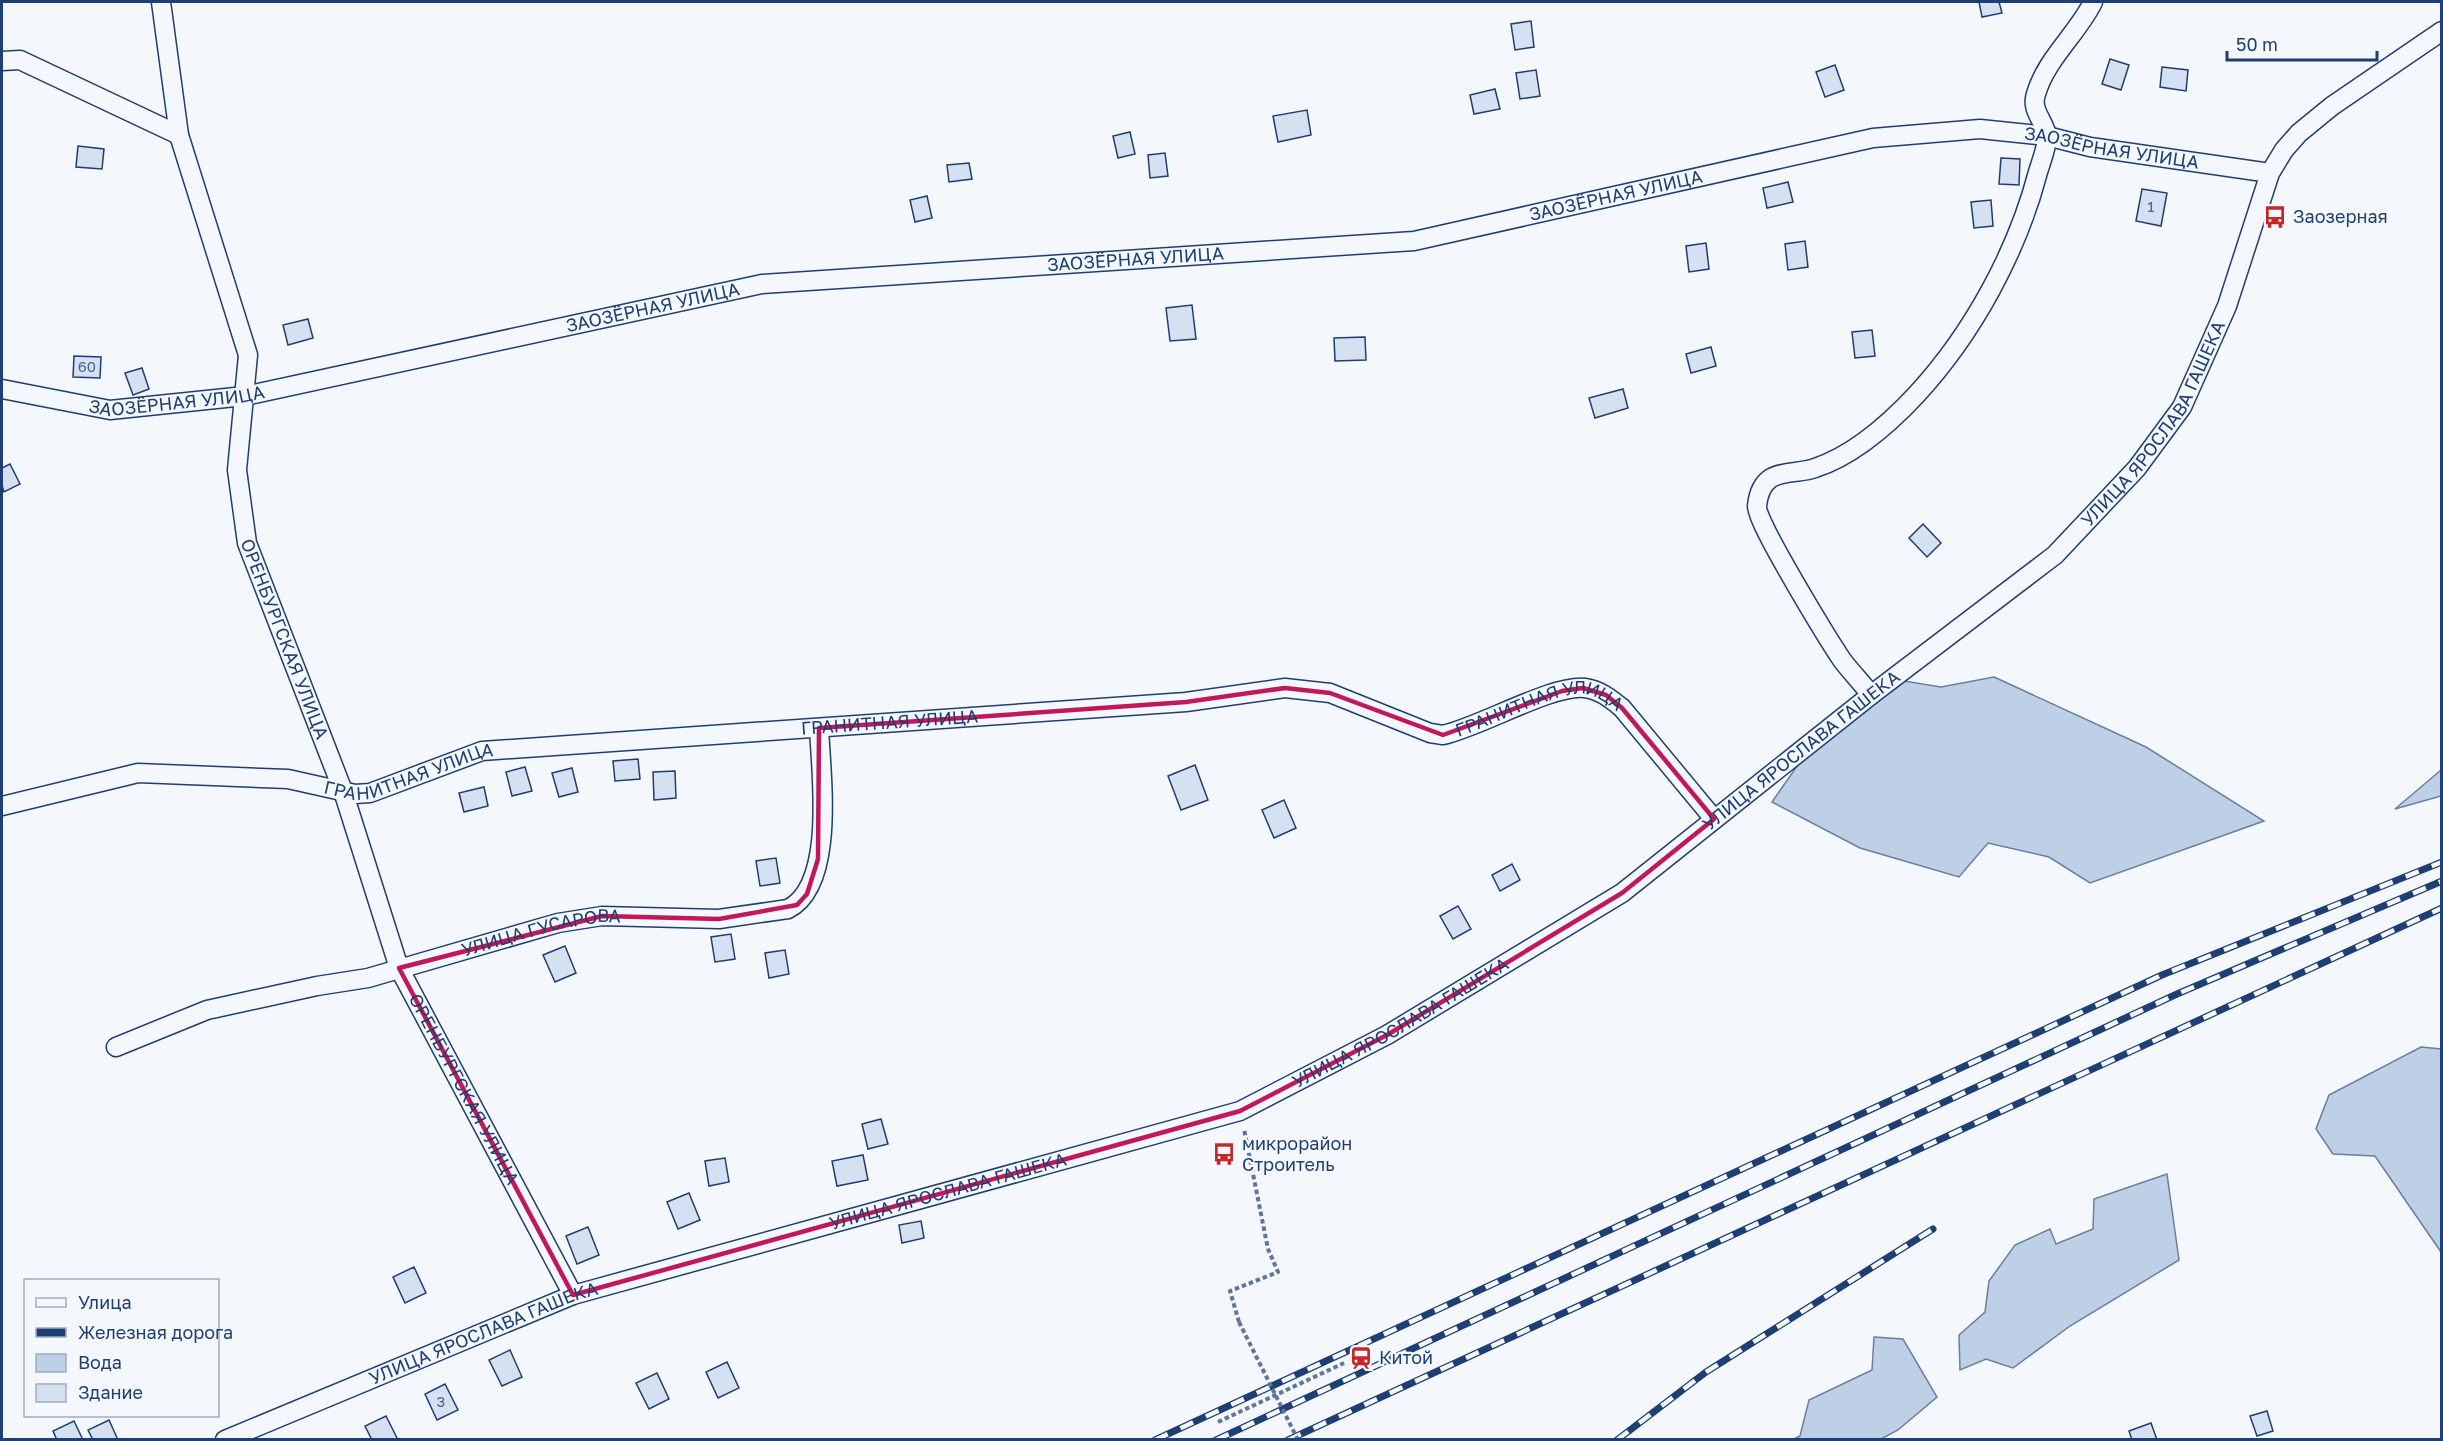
<svg xmlns="http://www.w3.org/2000/svg" width="2443" height="1441" viewBox="0 0 2443 1441" font-family="'Golos Text',sans-serif">
<style>
.water{fill:#bed0e5;stroke:#687fa3;stroke-width:1.5}
.building{fill:#d5e0f0;stroke:#1d3f73;stroke-width:1.5}
.lines{fill:none;stroke-linecap:round;stroke-linejoin:round}
.street-casing{stroke:#1d3f73;stroke-width:21}
.path{stroke:#5e769c;stroke-width:4;stroke-dasharray:4.5 3;stroke-linecap:butt}
.street{stroke:#f4f7fb;stroke-width:18}
.rail-casing{stroke:#1d3f73;stroke-width:7}
.rail{stroke:#f4f7fb;stroke-width:4.5;stroke-dasharray:14;stroke-linecap:butt}
.path-bridge{stroke:#5e769c;stroke-width:4;stroke-dasharray:4.5 3;stroke-linecap:butt}
.marked{fill:none;stroke:#c2185b;stroke-width:4.5;stroke-linejoin:round}
.labels{text-anchor:middle;stroke-width:4.5;stroke-linejoin:round;paint-order:stroke}
.number-label{font-size:15px;fill:#4b6792}
.street-label{font-size:18px;fill:#1d3f73;stroke:#f4f7fb}
.poi-label{font-size:18px;fill:#1d3f73;stroke:#f4f7fb;text-anchor:start}
</style>
<rect width="100%" height="100%" fill="#f4f7fb"/>
<!-- water -->
<g class="water">
<path d="M 1994,677 L 2146,747 L 2264,821 L 2090,883 L 2049,857 L 1988,843 L 1959,877 L 1860,848 L 1772,802 L 1802,759 L 1855,713 L 1904,681 L 1941,687 Z"/>
<path d="M 2441,770 L 2441,796 L 2395,809 Z"/>
<path d="M 2421,1047 L 2441,1049 L 2441,1252 L 2375,1156 L 2333,1154 L 2316,1129 L 2329,1095 Z"/>
<path d="M 2167,1174 L 2179,1260 L 2070,1326 L 2013,1368 L 1986,1359 L 1960,1370 L 1959,1335 L 1985,1312 L 1989,1281 L 2015,1245 L 2050,1229 L 2056,1244 L 2093,1229 L 2094,1199 Z"/>
<path d="M 1874,1337 L 1903,1339 L 1937,1397 L 1898,1430 L 1881,1439 L 1794,1439 L 1800,1436 L 1809,1400 L 1872,1370 Z"/>
</g>
<!-- building -->
<g class="building">
<path d="M 1979,2 L 1999,2 L 2002,13 L 1982,17 Z"/>
<path d="M 1531,21 L 1534,47 L 1515,50 L 1511,24 Z"/>
<path d="M 2110,59 L 2129,65 L 2121,90 L 2102,84 Z"/>
<path d="M 1835,65 L 1844,90 L 1825,97 L 1816,72 Z"/>
<path d="M 2162,67 L 2188,70 L 2186,91 L 2160,87 Z"/>
<path d="M 1536,70 L 1540,96 L 1520,99 L 1516,73 Z"/>
<path d="M 1495,89 L 1500,109 L 1474,114 L 1470,95 Z"/>
<path d="M 1307,110 L 1311,135 L 1278,142 L 1273,116 Z"/>
<path d="M 1130,132 L 1135,154 L 1118,158 L 1113,136 Z"/>
<path d="M 78,146 L 104,149 L 102,169 L 76,167 Z"/>
<path d="M 1165,153 L 1168,176 L 1150,178 L 1148,155 Z"/>
<path d="M 2001,158 L 2020,159 L 2019,185 L 1999,184 Z"/>
<path d="M 969,163 L 972,179 L 949,182 L 947,165 Z"/>
<path d="M 1788,182 L 1793,202 L 1767,208 L 1763,188 Z"/>
<path d="M 2142,189 L 2167,193 L 2161,226 L 2136,221 Z"/>
<path d="M 927,196 L 932,218 L 915,222 L 910,200 Z"/>
<path d="M 1991,200 L 1993,226 L 1974,228 L 1971,202 Z"/>
<path d="M 1805,241 L 1808,267 L 1788,270 L 1785,244 Z"/>
<path d="M 1706,243 L 1709,269 L 1689,272 L 1686,246 Z"/>
<path d="M 1192,305 L 1196,339 L 1170,341 L 1166,308 Z"/>
<path d="M 308,319 L 313,338 L 288,345 L 283,325 Z"/>
<path d="M 1872,330 L 1875,356 L 1855,358 L 1852,332 Z"/>
<path d="M 1365,337 L 1366,360 L 1335,361 L 1334,338 Z"/>
<path d="M 1711,347 L 1716,366 L 1691,373 L 1686,354 Z"/>
<path d="M 74,356 L 101,357 L 100,378 L 73,377 Z"/>
<path d="M 142,368 L 149,389 L 133,395 L 125,373 Z"/>
<path d="M 1623,389 L 1628,408 L 1595,418 L 1589,398 Z"/>
<path d="M 10,464 L 20,484 L 4,492 L 2,485 L 2,468 Z"/>
<path d="M 1923,524 L 1941,543 L 1927,557 L 1909,538 Z"/>
<path d="M 638,759 L 640,779 L 615,781 L 613,761 Z"/>
<path d="M 1195,765 L 1208,800 L 1181,810 L 1168,776 Z"/>
<path d="M 525,767 L 532,791 L 512,796 L 506,772 Z"/>
<path d="M 572,768 L 578,792 L 559,797 L 552,773 Z"/>
<path d="M 675,771 L 676,798 L 654,800 L 653,772 Z"/>
<path d="M 484,787 L 488,806 L 464,812 L 459,793 Z"/>
<path d="M 1284,800 L 1296,828 L 1274,838 L 1262,810 Z"/>
<path d="M 776,858 L 780,883 L 760,886 L 756,861 Z"/>
<path d="M 1512,864 L 1520,880 L 1500,891 L 1492,875 Z"/>
<path d="M 1458,906 L 1471,929 L 1453,939 L 1440,916 Z"/>
<path d="M 731,934 L 735,959 L 715,962 L 711,937 Z"/>
<path d="M 565,946 L 576,973 L 555,982 L 543,955 Z"/>
<path d="M 785,950 L 789,974 L 769,978 L 765,953 Z"/>
<path d="M 881,1119 L 888,1144 L 868,1149 L 862,1124 Z"/>
<path d="M 863,1155 L 868,1180 L 837,1186 L 832,1161 Z"/>
<path d="M 725,1158 L 729,1182 L 709,1186 L 705,1161 Z"/>
<path d="M 689,1193 L 700,1220 L 678,1229 L 667,1202 Z"/>
<path d="M 921,1221 L 924,1238 L 902,1243 L 899,1225 Z"/>
<path d="M 588,1227 L 599,1255 L 577,1264 L 566,1236 Z"/>
<path d="M 414,1267 L 426,1293 L 405,1303 L 393,1277 Z"/>
<path d="M 510,1350 L 522,1377 L 502,1386 L 489,1360 Z"/>
<path d="M 727,1362 L 739,1388 L 718,1398 L 706,1372 Z"/>
<path d="M 657,1373 L 669,1399 L 649,1409 L 636,1383 Z"/>
<path d="M 445,1384 L 458,1410 L 437,1420 L 425,1394 Z"/>
<path d="M 2267,1411 L 2273,1431 L 2257,1436 L 2250,1416 Z"/>
<path d="M 386,1416 L 398,1440 L 372,1440 L 365,1426 Z"/>
<path d="M 109,1420 L 118,1440 L 93,1440 L 88,1430 Z"/>
<path d="M 74,1421 L 83,1440 L 57,1440 L 53,1431 Z"/>
<path d="M 2151,1423 L 2157,1440 L 2132,1440 L 2129,1431 Z"/>
</g>
<g class="lines">
<!-- street casing -->
<g class="street-casing">
<g id="street">
<path id="s1" d="M 161,2 L 179,135 L 248,355 L 237,470 L 247,543 L 343,791 L 399,968 L 573,1295"/>
<path d="M 2,61 L 20,60 L 179,135"/>
<path id="s2" d="M 2,389 L 110,410 L 245,396 L 762,284 L 1414,241 L 1873,138 L 1980,129 L 2047,136 L 2090,147 L 2270,173"/>
<path d="M 1871,695 C 1862,683 1851,672 1842,660 C 1830,642 1754,519 1757,506 C 1758,496 1762,484 1771,478 C 1783,471 1802,473 1815,468 C 1855,455 1890,423 1917,394 C 1973,333 2017,252 2038,172 C 2041,162 2047,147 2047,137 C 2046,122 2030,111 2036,94 C 2046,59 2078,33 2093,2"/>
<path id="s3" d="M 2,806 L 138,773 L 288,779 L 355,794 L 370,793 L 482,751 L 1186,702 L 1285,688 L 1330,693 L 1430,733 L 1443,735 C 1480,727 1553,684 1585,688 C 1600,690 1611,699 1622,708 L 1714,819"/>
<path id="s4" d="M 116,1047 L 207,1010 L 317,986 L 368,978 L 558,923 L 602,916 L 719,919 L 788,909 C 836,885 821,774 819,728"/>
<path id="s5" d="M 225,1440 L 573,1295 L 1240,1111 L 1387,1035 L 1622,893 L 1871,695 L 2055,555 L 2137,468 L 2182,407 L 2227,306 L 2270,173 L 2284,150 L 2299,133 L 2332,106 L 2442,31"/>
</g>
</g>
<!-- path -->
<g class="path">
<path d="M 1239,1322 L 1230,1291 L 1278,1272 L 1268,1249 L 1244,1129"/>
<path d="M 1218,1422 L 1344,1363"/>
</g>
<!-- street -->
<use href="#street" class="street"/>
<!-- rail casing -->
<g class="rail-casing">
<g id="rail">
<path d="M 1155,1440 L 2162,975 L 2442,862"/>
<path d="M 1216,1440 L 2177,994 L 2442,881"/>
<path d="M 1288,1440 L 2442,908"/>
<path d="M 1617,1440 L 1706,1372 L 1933,1229"/>
</g>
</g>
<!-- rail -->
<use href="#rail" class="rail"/>
<!-- path-bridge -->
<path class="path-bridge" d="M 1239,1322 L 1298,1440"/>
</g>
<!-- marked area -->
<path class="marked" d="M 1285,688 L 1330,693 L 1443,735 L 1562,691 L 1583,688 L 1606,695 L 1622,708 L 1714,819 L 1622,893 L 1387,1035 L 1240,1111 L 573,1295 L 399,968 L 602,916 L 719,919 L 797,905 L 807,894 L 818,859 L 819,728 L 1186,702 Z"/>
<!-- icons -->
<defs>
<g id="bus-bare" transform="scale(1.8)"><path d="M-5-6H5V4H4V6H2V4H-2V6H-4V4H-5ZM-3.5-4V0h7V-4ZM-3.5 1.2v1.5H-2V1.2ZM2 1.2v1.5H3.5V1.2Z" fill="#c62828" stroke="#f4f7fb" stroke-width="2.5" paint-order="stroke"/></g>
<g id="station-bare" transform="scale(1.8)"><path d="M-3-6H3Q5-6 5-4V2Q5 4 3 4L4.5 6H3L1.5 4h-3L-3 6H-4.5L-3 4Q-5 4-5 2V-4Q-5-6-3-6ZM-3.5-4v3h7v-3ZM-3.5 1v1.5H-2V1ZM2 1v1.5H3.5V1Z" fill="#c62828" stroke="#f4f7fb" stroke-width="2.5" paint-order="stroke"/></g>
</defs>
<g fill-rule="evenodd">
<use href="#bus-bare" x="2275" y="217"/>
<use href="#bus-bare" x="1224" y="1154"/>
<use href="#station-bare" x="1361" y="1358"/>
</g>
<g class="labels">
<!-- number labels -->
<g class="number-label">
<text x="2151" y="212">1</text>
<text x="87" y="372">60</text>
<text x="441" y="1407">3</text>
</g>
<!-- street labels -->
<g class="street-label">
<text dy="6" stroke="none"><textPath href="#s2" startOffset="2139">ЗАОЗЁРНАЯ УЛИЦА</textPath></text>
<text dy="6" stroke="none"><textPath href="#s2" startOffset="1635">ЗАОЗЁРНАЯ УЛИЦА</textPath></text>
<text dy="6" stroke="none"><textPath href="#s2" startOffset="1149">ЗАОЗЁРНАЯ УЛИЦА</textPath></text>
<text dy="6" stroke="none"><textPath href="#s2" startOffset="663">ЗАОЗЁРНАЯ УЛИЦА</textPath></text>
<text dy="6" stroke="none"><textPath href="#s2" startOffset="177">ЗАОЗЁРНАЯ УЛИЦА</textPath></text>
<text dy="6" stroke="none"><textPath href="#s5" startOffset="2224">УЛИЦА ЯРОСЛАВА ГАШЕКА</textPath></text>
<text dy="6" stroke="none"><textPath href="#s1" startOffset="657">ОРЕНБУРГСКАЯ УЛИЦА</textPath></text>
<text dy="6" stroke="none"><textPath href="#s3" startOffset="902">ГРАНИТНАЯ УЛИЦА</textPath></text>
<text dy="6" stroke="none"><textPath href="#s3" startOffset="1568">ГРАНИТНАЯ УЛИЦА</textPath></text>
<text dy="6" stroke="none"><textPath href="#s5" startOffset="1738">УЛИЦА ЯРОСЛАВА ГАШЕКА</textPath></text>
<text dy="6" stroke="none"><textPath href="#s3" startOffset="416">ГРАНИТНАЯ УЛИЦА</textPath></text>
<text dy="6" stroke="none"><textPath href="#s4" startOffset="442">УЛИЦА ГУСАРОВА</textPath></text>
<text dy="6" stroke="none"><textPath href="#s5" startOffset="1252">УЛИЦА ЯРОСЛАВА ГАШЕКА</textPath></text>
<text dy="6" stroke="none"><textPath href="#s1" startOffset="1143">ОРЕНБУРГСКАЯ УЛИЦА</textPath></text>
<text dy="6" stroke="none"><textPath href="#s5" startOffset="766">УЛИЦА ЯРОСЛАВА ГАШЕКА</textPath></text>
<text dy="6" stroke="none"><textPath href="#s5" startOffset="280">УЛИЦА ЯРОСЛАВА ГАШЕКА</textPath></text>
</g>
<!-- poi labels -->
<g class="poi-label">
<text x="2293" y="223">Заозерная</text>
<text x="1242" y="1150">микрорайон<tspan x="1242" dy="21">Строитель</tspan></text>
<text x="1379" y="1364">Китой</text>
</g>
</g>
<!-- border -->
<rect width="2443" height="1441" fill="none" stroke="#1d3f73" stroke-width="6"/>
<!-- legend -->
<rect x="24" y="1279" width="195" height="138" fill="#f4f7fb" stroke="#9eadc5" stroke-width="1.5"/>
<rect x="36" y="1298" width="30" height="9" fill="#f4f7fb" stroke="#9eadc5" stroke-width="1.5"/>
<text x="78" y="1309" font-size="18" fill="#1d3f73">Улица</text>
<rect x="36" y="1328" width="30" height="9" fill="#1d3f73" stroke="#9eadc5" stroke-width="1.5"/>
<text x="78" y="1339" font-size="18" fill="#1d3f73">Железная дорога</text>
<rect x="36" y="1354" width="30" height="18" fill="#bed0e5" stroke="#9eadc5" stroke-width="1.5"/>
<text x="78" y="1369" font-size="18" fill="#1d3f73">Вода</text>
<rect x="36" y="1384" width="30" height="18" fill="#d5e0f0" stroke="#9eadc5" stroke-width="1.5"/>
<text x="78" y="1399" font-size="18" fill="#1d3f73">Здание</text>
<!-- scale -->
<path d="M2227 51v9h150v-9" fill="none" stroke="#1d3f73" stroke-width="3"/>
<text x="2236" y="51" font-size="18" fill="#1d3f73" stroke="#f4f7fb" stroke-width="4.5" paint-order="stroke">50 m</text>
</svg>
